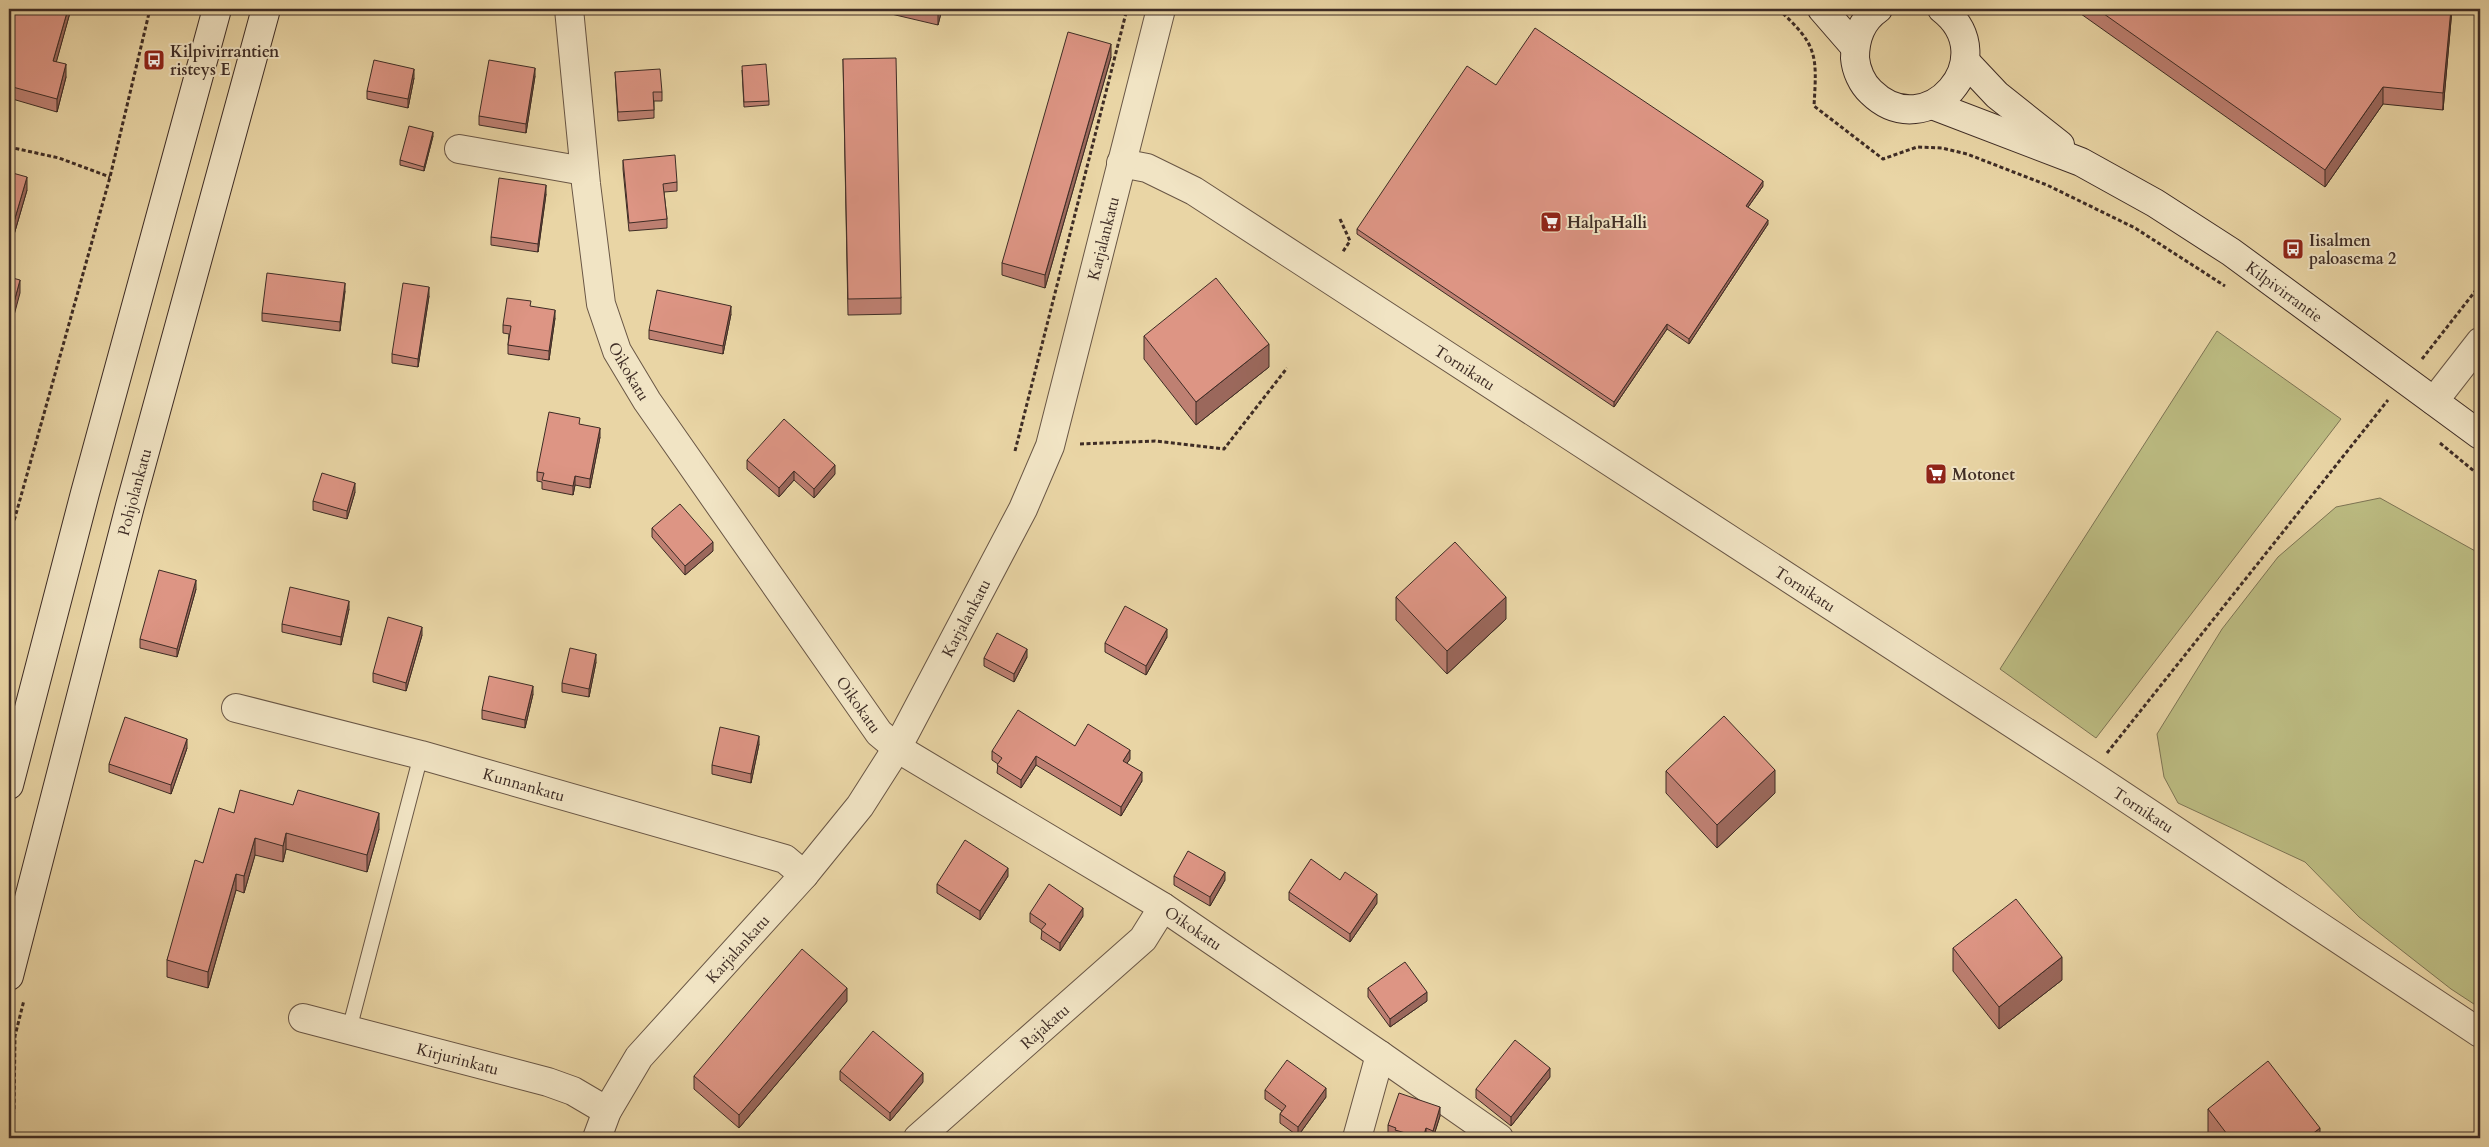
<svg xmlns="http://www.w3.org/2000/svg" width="2489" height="1147" viewBox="0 0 2489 1147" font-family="Cardo,serif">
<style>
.green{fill:#bcbc82;stroke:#7d7454}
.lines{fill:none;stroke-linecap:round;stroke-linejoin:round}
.lane-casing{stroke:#695645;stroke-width:16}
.street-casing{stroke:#695645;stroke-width:30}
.secondary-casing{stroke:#3e2c25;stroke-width:30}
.path{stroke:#3e2c25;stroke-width:3;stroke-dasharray:4 2.5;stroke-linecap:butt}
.lane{stroke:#f1e4c4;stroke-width:14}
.street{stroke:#f1e4c4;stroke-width:28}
.secondary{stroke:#f1e4c4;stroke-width:28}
.wall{fill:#be8072;stroke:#3e2c25}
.shaded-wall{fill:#9b685c;stroke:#3e2c25}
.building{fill:#dd9584;stroke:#3e2c25}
.labels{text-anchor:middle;stroke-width:4;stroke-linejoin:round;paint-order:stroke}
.poi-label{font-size:16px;font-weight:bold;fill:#3e2c25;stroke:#f1e4c4;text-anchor:start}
.street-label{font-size:16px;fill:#3e2c25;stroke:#f1e4c4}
</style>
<rect width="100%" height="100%" fill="#e9d5a5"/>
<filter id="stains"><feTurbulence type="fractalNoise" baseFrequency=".004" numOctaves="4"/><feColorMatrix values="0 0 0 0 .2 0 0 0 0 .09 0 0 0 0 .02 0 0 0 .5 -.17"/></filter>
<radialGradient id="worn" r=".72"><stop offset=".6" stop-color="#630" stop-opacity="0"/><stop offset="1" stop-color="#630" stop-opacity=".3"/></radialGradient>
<!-- green -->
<g class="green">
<path d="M 2217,331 L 2341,419 L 2096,738 L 2000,669 Z"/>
<path d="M 2380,498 L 2477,552 L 2480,557 L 2480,1008 L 2451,989 L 2359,917 L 2305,862 L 2178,803 L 2164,777 L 2157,734 L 2222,629 L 2278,557 L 2336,507 Z"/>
</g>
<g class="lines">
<!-- lane casing -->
<g class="lane-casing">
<path id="lane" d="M 349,1030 L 421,755"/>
</g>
<!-- street casing -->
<g class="street-casing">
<g id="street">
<path id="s1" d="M 569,9 L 586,184 L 601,304 L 617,351 L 647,401 L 879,733 L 897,748 L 1163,907 L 1380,1055 L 1499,1138"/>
<path d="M 459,149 L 584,171"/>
<path id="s2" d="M 1121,163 L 1147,168 L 1194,191 L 2090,774 L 2480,1033"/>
<path d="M 2434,401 L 2480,342"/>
<path id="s3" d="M 236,708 L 421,755 L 785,859 L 804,875"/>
<path id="s4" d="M 303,1018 L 548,1082 L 573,1091 L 607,1111"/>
<path id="s5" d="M 597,1138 L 607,1111 L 639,1057 L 804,875 L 860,806 L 897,748 L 1023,509 L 1050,446 L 1161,9"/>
<path id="s6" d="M 918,1138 L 1143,939 L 1163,907"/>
<path d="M 1357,1138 L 1380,1055"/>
</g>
</g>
<!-- secondary casing -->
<g class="secondary-casing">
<g id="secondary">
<path d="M 1822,9 L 1855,47"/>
<path d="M 1878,9 C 1862,20 1855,39 1855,58 C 1856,70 1862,84 1871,92 C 1927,147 2005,58 1942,9"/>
<path d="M 1965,61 L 1997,95 L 2060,145"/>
<path id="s7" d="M 1932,105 L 2081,162 L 2155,203 L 2231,252 L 2480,435"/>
<path d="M 9,785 L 85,493 L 217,9"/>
<path id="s8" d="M 9,976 L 130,506 L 266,9"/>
</g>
</g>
<!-- path -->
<g class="path">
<path d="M 1778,9 C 1818,45 1817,55 1814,106 L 1883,159 L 1917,147 L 1942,148 L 1967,154 L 2047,185 L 2135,228 L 2225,286"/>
<path d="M 9,147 L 59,158 L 110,177"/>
<path d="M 1340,219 L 1350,241 L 1342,253"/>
<path d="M 2422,359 L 2480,285"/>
<path d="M 2440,443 L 2480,476"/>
<path d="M 1080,444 L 1155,441 L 1224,449 L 1287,368"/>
<path d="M 1015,451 L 1127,9"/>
<path d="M 9,539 L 110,177 L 150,9"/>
<path d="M 2107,753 L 2388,400"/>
<path d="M 9,1128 L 14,1111 L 15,1036 L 24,1000"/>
</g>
<!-- lane -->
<use href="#lane" class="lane"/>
<!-- street -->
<use href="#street" class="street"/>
<!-- secondary -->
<use href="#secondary" class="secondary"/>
</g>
<!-- wall -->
<g class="wall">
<path d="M 9,9 L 71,9 L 56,62 L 66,77 L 57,112 L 9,98 Z"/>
<path d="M 870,9 L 942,9 L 938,25 Z"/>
<path d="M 2074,9 L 2452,9 L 2443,110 L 2383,104 L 2325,187 Z"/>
<path d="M 1111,57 L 1045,288 L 1002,275 L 1002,263 Z"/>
<path d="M 843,59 L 901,298 L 901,314 L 848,315 Z"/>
<path d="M 742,70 L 769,101 L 769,105 L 744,107 Z"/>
<path d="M 615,72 L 662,92 L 662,101 L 654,101 L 654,118 L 618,121 Z"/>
<path d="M 535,76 L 526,133 L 479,125 L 479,116 Z"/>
<path d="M 414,78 L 408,108 L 367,99 L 367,91 Z"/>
<path d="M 1496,85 L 1763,186 L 1748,207 L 1768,224 L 1689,344 L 1667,329 L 1614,407 L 1357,234 L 1357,229 Z"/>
<path d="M 433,136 L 424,171 L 400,165 L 400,160 Z"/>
<path d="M 623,160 L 677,182 L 677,191 L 664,192 L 667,219 L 667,228 L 629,231 L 623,169 Z"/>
<path d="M 9,172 L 27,190 L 13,238 L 9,237 Z"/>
<path d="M 546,194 L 538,252 L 491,245 L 491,237 Z"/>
<path d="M 345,291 L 340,331 L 262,321 L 262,313 Z"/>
<path d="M 429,296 L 418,367 L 392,363 L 392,354 Z"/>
<path d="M 531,307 L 555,318 L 549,360 L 508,354 L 508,345 L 509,334 L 503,333 L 503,325 Z"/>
<path d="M 731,314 L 723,354 L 649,339 L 649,330 Z"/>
<path d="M 1144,336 L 1269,367 L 1196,425 L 1144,359 Z"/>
<path d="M 580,425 L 600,437 L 590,488 L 575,485 L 573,495 L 542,489 L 542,482 L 537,481 L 537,472 Z"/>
<path d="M 747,460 L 835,474 L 814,498 L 794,480 L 779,497 L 747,469 Z"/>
<path d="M 355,492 L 347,519 L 313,510 L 313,501 Z"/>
<path d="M 652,528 L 713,551 L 685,575 L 652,537 Z"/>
<path d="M 196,589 L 177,657 L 140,648 L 140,639 Z"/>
<path d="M 1396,597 L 1506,619 L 1447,674 L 1396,620 Z"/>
<path d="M 349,609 L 341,645 L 282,632 L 282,624 Z"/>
<path d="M 422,635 L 406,691 L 373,682 L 373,673 Z"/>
<path d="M 1167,637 L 1146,675 L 1105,652 L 1105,643 Z"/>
<path d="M 1027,657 L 1014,682 L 984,666 L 984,658 Z"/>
<path d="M 596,662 L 589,697 L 562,692 L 562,683 Z"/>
<path d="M 533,694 L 525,728 L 482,719 L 482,710 Z"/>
<path d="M 759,744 L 751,783 L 712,774 L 712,765 Z"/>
<path d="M 1075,746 L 1130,759 L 1127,763 L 1142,781 L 1121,816 L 1036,765 L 1021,788 L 997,773 L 998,764 L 992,760 L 992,751 Z"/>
<path d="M 187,748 L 171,794 L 109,772 L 109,764 Z"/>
<path d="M 1666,771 L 1775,793 L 1717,848 L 1666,793 Z"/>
<path d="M 234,813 L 379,829 L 367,872 L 286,849 L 283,862 L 255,855 L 244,893 L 236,890 L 208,988 L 167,977 L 167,960 L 203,863 Z"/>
<path d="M 1008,876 L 980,920 L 937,893 L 937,884 Z"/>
<path d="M 1174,876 L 1225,880 L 1210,906 L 1174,885 Z"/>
<path d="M 1289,892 L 1377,903 L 1350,942 L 1289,900 Z"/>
<path d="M 1030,913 L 1083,916 L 1060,951 L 1041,939 L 1042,930 L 1030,922 Z"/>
<path d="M 1953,948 L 2062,980 L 1999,1029 L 1953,971 Z"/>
<path d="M 1368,988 L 1427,1001 L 1390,1027 L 1368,997 Z"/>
<path d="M 847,1001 L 739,1128 L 694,1089 L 694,1076 Z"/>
<path d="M 840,1071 L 923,1082 L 890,1121 L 840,1080 Z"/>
<path d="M 1550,1077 L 1511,1126 L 1476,1098 L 1476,1089 Z"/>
<path d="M 1265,1090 L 1326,1097 L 1298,1136 L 1280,1123 L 1280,1114 L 1282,1111 L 1265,1099 Z"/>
<path d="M 2208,1109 L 2320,1138 L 2212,1138 L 2208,1132 Z"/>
<path d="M 1440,1116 L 1433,1138 L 1426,1137 L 1426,1138 L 1395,1138 L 1395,1136 L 1388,1134 L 1388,1125 Z"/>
</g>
<!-- shaded-wall -->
<g class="shaded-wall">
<path d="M 68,9 L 71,9 L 53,74 L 53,61 Z"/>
<path d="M 938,9 L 942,9 L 938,25 Z"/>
<path d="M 2451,9 L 2452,9 L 2443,110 L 2443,93 Z"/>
<path d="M 1111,44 L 1111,57 L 1045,288 L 1045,275 Z"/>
<path d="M 66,64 L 66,77 L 57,112 L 57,99 Z"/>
<path d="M 535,68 L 535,76 L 526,133 L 526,124 Z"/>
<path d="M 414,69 L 414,78 L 408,108 L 408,99 Z"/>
<path d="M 2383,87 L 2383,104 L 2325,187 L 2325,170 Z"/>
<path d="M 433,132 L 433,136 L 424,171 L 424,167 Z"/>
<path d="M 27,177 L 27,190 L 13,238 L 13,225 Z"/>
<path d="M 1763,181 L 1763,186 L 1746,210 L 1746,206 Z"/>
<path d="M 546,185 L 546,194 L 538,252 L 538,244 Z"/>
<path d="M 1768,220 L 1768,224 L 1689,344 L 1689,339 Z"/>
<path d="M 20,280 L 20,293 L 9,334 L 9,321 Z"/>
<path d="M 345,283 L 345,291 L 340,331 L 340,322 Z"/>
<path d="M 429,287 L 429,296 L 418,367 L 418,359 Z"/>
<path d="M 731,306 L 731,314 L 723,354 L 723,346 Z"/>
<path d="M 555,310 L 555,318 L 549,360 L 549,351 Z"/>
<path d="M 1667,324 L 1667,329 L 1614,407 L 1614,402 Z"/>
<path d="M 1269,344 L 1269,367 L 1196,425 L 1196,402 Z"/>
<path d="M 600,428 L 600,437 L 590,488 L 590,479 Z"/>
<path d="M 835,465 L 835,474 L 814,498 L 814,489 Z"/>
<path d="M 794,471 L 794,480 L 779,497 L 779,488 Z"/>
<path d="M 575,476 L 575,485 L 573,495 L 573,486 Z"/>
<path d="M 355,483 L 355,492 L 347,519 L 347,511 Z"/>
<path d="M 713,542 L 713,551 L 685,575 L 685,566 Z"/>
<path d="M 196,580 L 196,589 L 177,657 L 177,649 Z"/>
<path d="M 1506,597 L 1506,619 L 1447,674 L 1447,651 Z"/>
<path d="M 349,601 L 349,609 L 341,645 L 341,637 Z"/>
<path d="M 422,627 L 422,635 L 406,691 L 406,683 Z"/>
<path d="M 1167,629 L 1167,637 L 1146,675 L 1146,666 Z"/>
<path d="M 1027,649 L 1027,657 L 1014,682 L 1014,674 Z"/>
<path d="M 596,654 L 596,662 L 589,697 L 589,689 Z"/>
<path d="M 533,686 L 533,694 L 525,728 L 525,720 Z"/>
<path d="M 759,736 L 759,744 L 751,783 L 751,774 Z"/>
<path d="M 187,739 L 187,748 L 171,794 L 171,785 Z"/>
<path d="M 1130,750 L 1130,759 L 1123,769 L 1123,761 Z"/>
<path d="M 1036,756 L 1036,765 L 1021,788 L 1021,780 Z"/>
<path d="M 1775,770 L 1775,793 L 1717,848 L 1717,825 Z"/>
<path d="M 1142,772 L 1142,781 L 1121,816 L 1121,807 Z"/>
<path d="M 379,813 L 379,829 L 367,872 L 367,855 Z"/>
<path d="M 286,833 L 286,849 L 283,862 L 283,846 Z"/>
<path d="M 255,838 L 255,855 L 244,893 L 244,876 Z"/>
<path d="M 1008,868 L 1008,876 L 980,920 L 980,911 Z"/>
<path d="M 1225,872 L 1225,880 L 1210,906 L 1210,897 Z"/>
<path d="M 236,874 L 236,890 L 208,988 L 208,972 Z"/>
<path d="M 1377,894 L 1377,903 L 1350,942 L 1350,934 Z"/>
<path d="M 1083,908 L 1083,916 L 1060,951 L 1060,943 Z"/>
<path d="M 2062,957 L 2062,980 L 1999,1029 L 1999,1007 Z"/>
<path d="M 847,988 L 847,1001 L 739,1128 L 739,1115 Z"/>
<path d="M 1427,992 L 1427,1001 L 1390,1027 L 1390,1019 Z"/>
<path d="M 1550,1068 L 1550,1077 L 1511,1126 L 1511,1117 Z"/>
<path d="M 923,1073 L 923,1082 L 890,1121 L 890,1113 Z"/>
<path d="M 1326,1088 L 1326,1097 L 1298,1136 L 1298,1127 Z"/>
<path d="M 1440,1107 L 1440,1116 L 1433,1138 L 1433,1131 Z"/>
<path d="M 1426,1128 L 1426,1138 L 1423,1138 Z"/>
<path d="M 2320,1128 L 2320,1138 L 2307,1138 Z"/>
</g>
<!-- building -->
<g class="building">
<path d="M 9,9 L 68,9 L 53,61 L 66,64 L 57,99 L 9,86 L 9,39 L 12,28 L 9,27 Z"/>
<path d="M 2097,9 L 2451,9 L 2443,93 L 2383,87 L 2325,170 Z"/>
<path d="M 1535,28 L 1763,181 L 1746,206 L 1768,220 L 1689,339 L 1667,324 L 1614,402 L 1357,229 L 1467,66 L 1496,85 Z"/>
<path d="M 1068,32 L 1111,44 L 1045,275 L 1002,263 Z"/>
<path d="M 896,58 L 901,298 L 848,299 L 843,59 Z"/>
<path d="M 374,60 L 414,69 L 408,99 L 367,91 Z"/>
<path d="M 489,60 L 535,68 L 526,124 L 479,116 Z"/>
<path d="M 766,64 L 769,101 L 744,102 L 742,66 Z"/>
<path d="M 660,69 L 662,92 L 653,92 L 654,110 L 618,112 L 615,72 Z"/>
<path d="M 409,126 L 433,132 L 424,167 L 400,160 Z"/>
<path d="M 675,155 L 677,182 L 663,184 L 667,219 L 629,223 L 623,160 Z"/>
<path d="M 9,172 L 27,177 L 13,225 L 9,224 Z"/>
<path d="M 499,178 L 546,185 L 538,244 L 491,237 Z"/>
<path d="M 267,273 L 345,283 L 340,322 L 262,313 Z"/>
<path d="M 9,277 L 20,280 L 9,321 Z"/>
<path d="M 1216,278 L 1269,344 L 1196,402 L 1144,336 Z"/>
<path d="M 403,283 L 429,287 L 418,359 L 392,354 Z"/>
<path d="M 657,290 L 731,306 L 723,346 L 649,330 Z"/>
<path d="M 507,298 L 531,301 L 530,306 L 555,310 L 549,351 L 508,345 L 511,326 L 503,325 Z"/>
<path d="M 549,412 L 580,418 L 579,424 L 600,428 L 590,479 L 575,476 L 573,486 L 542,480 L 544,473 L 537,472 Z"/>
<path d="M 784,419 L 835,465 L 814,489 L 794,471 L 779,488 L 747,460 Z"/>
<path d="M 322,473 L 355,483 L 347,511 L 313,501 Z"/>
<path d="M 680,504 L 713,542 L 685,566 L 652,528 Z"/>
<path d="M 1455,542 L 1506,597 L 1447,651 L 1396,597 Z"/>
<path d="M 159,570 L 196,580 L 177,649 L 140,639 Z"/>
<path d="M 290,587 L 349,601 L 341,637 L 282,624 Z"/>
<path d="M 1125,606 L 1167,629 L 1146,666 L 1105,643 Z"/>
<path d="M 388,617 L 422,627 L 406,683 L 373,673 Z"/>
<path d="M 997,633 L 1027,649 L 1014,674 L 984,658 Z"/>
<path d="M 570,648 L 596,654 L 589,689 L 562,683 Z"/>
<path d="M 489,676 L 533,686 L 525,720 L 482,710 Z"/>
<path d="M 1018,710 L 1075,746 L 1088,724 L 1130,750 L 1123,761 L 1142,772 L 1121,807 L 1036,756 L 1021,780 L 997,765 L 1002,758 L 992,751 Z"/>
<path d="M 1724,716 L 1775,770 L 1717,825 L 1666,771 Z"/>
<path d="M 125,717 L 187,739 L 171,785 L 109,764 Z"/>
<path d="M 720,727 L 759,736 L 751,774 L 712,765 Z"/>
<path d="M 240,790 L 293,805 L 298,790 L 379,813 L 367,855 L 286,833 L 283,846 L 255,838 L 244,876 L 236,874 L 208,972 L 167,960 L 195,860 L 203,863 L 219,808 L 234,813 Z"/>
<path d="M 965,840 L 1008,868 L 980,911 L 937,884 Z"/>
<path d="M 1188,851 L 1225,872 L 1210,897 L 1174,876 Z"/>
<path d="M 1311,859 L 1340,880 L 1345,872 L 1377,894 L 1350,934 L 1289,892 Z"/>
<path d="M 1049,884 L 1083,908 L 1060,943 L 1041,930 L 1046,924 L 1030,913 Z"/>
<path d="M 2016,899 L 2062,957 L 1999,1007 L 1953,948 Z"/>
<path d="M 802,949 L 847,988 L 739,1115 L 694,1076 Z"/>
<path d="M 1405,962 L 1427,992 L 1390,1019 L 1368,988 Z"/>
<path d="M 873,1031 L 923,1073 L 890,1113 L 840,1071 Z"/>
<path d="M 1515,1040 L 1550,1068 L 1511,1117 L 1476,1089 Z"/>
<path d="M 1287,1060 L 1326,1088 L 1298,1127 L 1280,1114 L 1286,1106 L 1265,1090 Z"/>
<path d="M 2268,1061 L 2320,1128 L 2307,1138 L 2230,1138 L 2208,1109 Z"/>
<path d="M 1399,1093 L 1440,1107 L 1433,1131 L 1426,1128 L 1423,1138 L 1395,1130 L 1396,1128 L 1388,1125 Z"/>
</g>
<!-- icons -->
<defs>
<g id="bus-square" transform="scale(1.125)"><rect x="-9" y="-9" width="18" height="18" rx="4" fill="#8f2418" stroke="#f1e4c4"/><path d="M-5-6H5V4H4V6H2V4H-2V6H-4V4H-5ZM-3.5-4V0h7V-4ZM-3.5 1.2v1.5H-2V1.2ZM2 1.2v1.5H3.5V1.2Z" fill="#fff"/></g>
<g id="supermarket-square" transform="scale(1.125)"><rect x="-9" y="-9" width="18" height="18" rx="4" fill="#8f2418" stroke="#f1e4c4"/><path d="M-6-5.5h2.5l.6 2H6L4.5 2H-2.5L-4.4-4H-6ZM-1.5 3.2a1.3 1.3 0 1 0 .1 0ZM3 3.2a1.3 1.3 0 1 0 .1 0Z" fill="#fff"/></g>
</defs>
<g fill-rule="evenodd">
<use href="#bus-square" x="154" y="60"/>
<use href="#supermarket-square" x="1551" y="222"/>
<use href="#bus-square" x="2293" y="249"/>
<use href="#supermarket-square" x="1936" y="474"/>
</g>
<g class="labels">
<!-- poi labels -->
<g class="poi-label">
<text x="170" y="57">Kilpivirrantien<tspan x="170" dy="18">risteys E</tspan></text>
<text x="1567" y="228">HalpaHalli</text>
<text x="2309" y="246">Iisalmen<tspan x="2309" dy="18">paloasema 2</tspan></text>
<text x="1952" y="480">Motonet</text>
</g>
<!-- street labels -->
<g class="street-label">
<text dy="6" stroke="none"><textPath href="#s5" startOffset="1048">Karjalankatu</textPath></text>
<text dy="6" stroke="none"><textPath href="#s7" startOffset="401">Kilpivirrantie</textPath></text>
<text dy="6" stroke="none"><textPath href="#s2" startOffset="402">Tornikatu</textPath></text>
<text dy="6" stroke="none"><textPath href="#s1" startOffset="370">Oikokatu</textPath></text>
<text dy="6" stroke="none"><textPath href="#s8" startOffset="500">Pohjolankatu</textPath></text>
<text dy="6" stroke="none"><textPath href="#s2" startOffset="808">Tornikatu</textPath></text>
<text dy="6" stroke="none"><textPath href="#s5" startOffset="642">Karjalankatu</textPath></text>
<text dy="6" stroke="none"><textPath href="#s1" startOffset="775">Oikokatu</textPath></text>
<text dy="6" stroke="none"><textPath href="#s3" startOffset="298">Kunnankatu</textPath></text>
<text dy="6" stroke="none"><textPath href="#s2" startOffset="1212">Tornikatu</textPath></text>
<text dy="6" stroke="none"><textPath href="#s1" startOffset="1180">Oikokatu</textPath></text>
<text dy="6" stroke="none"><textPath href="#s5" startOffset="238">Karjalankatu</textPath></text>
<text dy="6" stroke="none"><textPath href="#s6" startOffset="169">Rajakatu</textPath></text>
<text dy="6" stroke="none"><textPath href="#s4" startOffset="160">Kirjurinkatu</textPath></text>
</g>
</g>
<!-- margin -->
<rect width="2489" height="1147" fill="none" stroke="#e9d5a5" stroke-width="30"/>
<rect x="10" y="10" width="2469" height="1127" fill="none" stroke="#3e2c25" stroke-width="2.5"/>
<rect x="15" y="15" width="2459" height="1117" fill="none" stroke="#3e2c25"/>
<rect width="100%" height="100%" filter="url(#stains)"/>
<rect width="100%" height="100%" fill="url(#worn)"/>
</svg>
